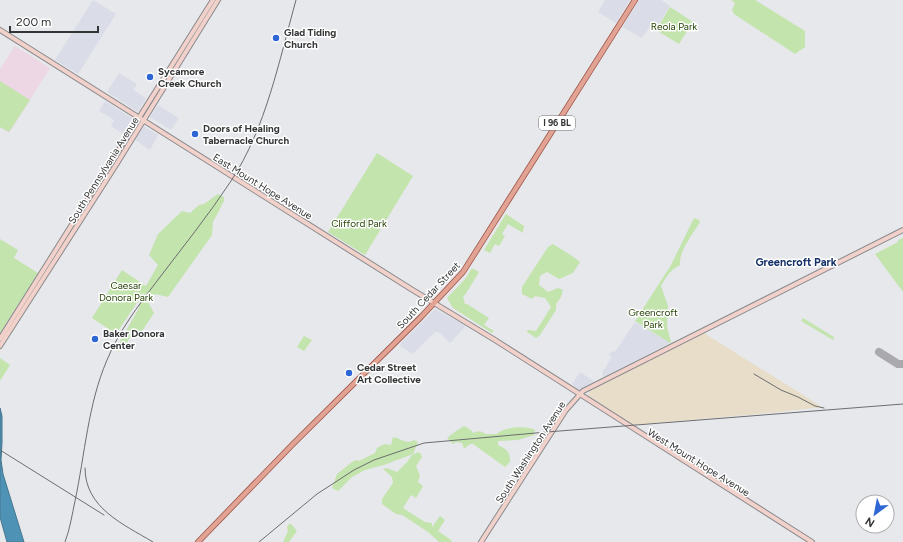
<svg xmlns="http://www.w3.org/2000/svg" width="903" height="542" viewBox="0 0 903 542" font-family="Figtree,sans-serif">
<style>
.built{fill:#dadde8}
.industrial{fill:#e7ddc8}
.education{fill:#edd7e4}
.green{fill:#c3e4ad}
.water{fill:#4e93b5;stroke:#46768f}
.lines{fill:none;stroke-linecap:round;stroke-linejoin:round}
.taxiway{stroke:#aaaaae;stroke-width:8}
.secondary-casing{stroke:#898a8e;stroke-width:6}
.primary-casing{stroke:#995444;stroke-width:6}
.secondary{stroke:#f1d1c9;stroke-width:4}
.primary{stroke:#e3a394;stroke-width:4.5}
.rail{stroke:#6c6d6f;stroke-width:1}
.poi-dot{fill:#2e67d5;stroke:#fff;stroke-width:1.5}
.labels{text-anchor:middle;stroke-width:3;stroke-linejoin:round;paint-order:stroke}
.shield{fill:#fff;stroke:#707172;stroke-width:1}
.shield-label{font-size:9px;font-weight:bold;fill:#333435}
.park-label{font-size:10px;fill:#254304;stroke:#fff}
.poi-label{font-size:10px;font-weight:bold;fill:#333435;stroke:#fff;text-anchor:start}
.street-label{font-size:10px;fill:#333435;stroke:#fff}
.neighbourhood-label{font-size:11px;font-weight:bold;fill:#163268;stroke:#fff}
</style>
<rect width="100%" height="100%" fill="#e7e8ec"/>
<!-- built -->
<g class="built">
<path d="M 93,0 L 116,14 L 78,74 L 55,60 Z"/>
<path d="M 605,0 L 630,0 L 616,23 L 598,12 Z"/>
<path d="M 639,0 L 661,0 L 670,6 L 658,25 L 653,22 L 642,38 L 622,27 Z"/>
<path d="M 119,73 L 137,84 L 133,90 L 146,98 L 138,112 L 107,92 Z"/>
<path d="M 105,101 L 135,120 L 125,135 L 111,126 L 114,120 L 99,111 Z"/>
<path d="M 158,105 L 179,118 L 171,130 L 150,117 Z"/>
<path d="M 144,126 L 158,135 L 150,150 L 135,140 Z"/>
<path d="M 435,309 L 464,325 L 465,327 L 450,343 L 440,333 L 435,332 L 413,354 L 400,346 L 401,343 Z"/>
<path d="M 635,322 L 670,343 L 604,377 L 602,373 L 612,357 L 609,355 L 612,351 L 615,352 Z"/>
<path d="M 580,372 L 594,381 L 579,390 L 572,384 Z"/>
</g>
<!-- industrial -->
<path class="industrial" d="M 704,333 L 822,407 L 780,412 L 632,425 L 588,396 L 589,391 L 598,385 Z"/>
<!-- education -->
<path class="education" d="M 15,46 L 50,68 L 9,133 L 0,127 L 0,69 Z"/>
<!-- green -->
<g class="green">
<path d="M 731,0 L 755,0 L 805,31 L 805,47 L 795,54 L 734,14 L 732,10 L 735,3 Z"/>
<path d="M 670,7 L 693,22 L 679,44 L 656,30 Z"/>
<path d="M 0,81 L 30,100 L 9,132 L 0,127 Z"/>
<path d="M 377,153 L 413,176 L 365,255 L 328,232 Z"/>
<path d="M 218,194 L 224,197 L 224,201 L 213,222 L 212,235 L 168,297 L 155,294 L 148,302 L 154,313 L 142,331 L 133,332 L 124,348 L 118,352 L 116,348 L 138,310 L 144,292 L 116,334 L 92,318 L 122,270 L 146,286 L 158,265 L 149,255 L 158,234 L 182,211 L 190,213 L 199,205 L 204,204 Z"/>
<path d="M 506,214 L 524,226 L 523,233 L 508,224 L 502,234 L 505,236 L 499,246 L 495,244 L 490,253 L 484,250 Z"/>
<path d="M 694,218 L 699,220 L 700,222 C 693,234 679,250 680,265 C 670,270 666,277 661,286 L 668,306 L 667,327 L 671,342 L 670,343 L 635,321 L 671,265 Z"/>
<path d="M 903,238 L 903,292 L 875,254 L 898,242 L 898,240 Z"/>
<path d="M 0,239 L 18,250 L 14,258 L 38,273 L 0,333 Z"/>
<path d="M 553,244 L 572,256 L 580,262 L 573,273 L 559,279 L 547,272 L 540,276 L 539,285 L 548,292 L 558,288 L 563,290 L 561,297 L 556,304 L 556,310 L 540,335 L 536,338 L 526,331 L 529,330 L 536,331 L 551,307 L 545,298 L 535,296 L 532,299 L 522,294 L 522,287 L 548,247 Z"/>
<path d="M 472,268 L 479,272 L 465,295 L 463,296 L 465,304 L 467,304 L 489,318 L 484,325 L 494,331 L 492,333 L 453,308 L 447,298 L 466,278 Z"/>
<path d="M 803,318 L 834,337 L 833,340 L 801,321 Z"/>
<path d="M 304,336 L 312,340 L 304,351 L 297,347 Z"/>
<path d="M 0,358 L 10,365 L 0,381 Z"/>
<path d="M 464,426 L 471,430 L 473,433 C 478,431 481,430 485,434 L 497,434 C 503,427 527,425 535,430 L 534,435 L 518,440 L 498,441 L 498,445 C 508,450 510,452 510,462 L 505,467 L 473,444 L 470,444 L 464,449 L 462,443 L 456,442 L 453,444 L 447,438 L 456,431 Z"/>
<path d="M 393,437 C 400,438 406,445 414,440 L 418,442 L 413,454 L 384,465 L 365,470 L 352,477 L 338,491 L 332,488 L 337,474 L 352,462 L 356,460 L 359,461 L 375,453 L 377,448 L 384,444 L 391,445 Z"/>
<path d="M 418,452 L 421,454 L 422,457 L 416,466 L 420,476 L 418,482 L 423,486 L 416,498 L 411,495 L 403,508 L 425,522 L 432,523 L 432,527 L 440,516 L 445,520 L 438,531 L 451,540 L 452,542 L 439,542 L 428,532 L 402,515 L 396,514 L 382,504 L 382,499 L 393,483 L 392,477 L 383,469 L 387,468 L 397,472 L 407,462 L 412,455 Z"/>
<path d="M 289,524 L 291,524 L 297,531 L 289,542 L 283,542 L 288,531 L 287,527 Z"/>
</g>
<!-- water -->
<path class="water" d="M 0,408 L 2,416 L 2,443 L 1,460 L 3,474 L 24,542 L 7,542 L 0,517 Z"/>
<g class="lines">
<!-- taxiway -->
<path class="taxiway" d="M 879,352 L 898,364 L 903,364"/>
<!-- secondary casing -->
<g class="secondary-casing">
<g id="secondary">
<path d="M 0,30 L 411,289 L 495,340 L 812,542"/>
<path d="M 0,339 L 213,0"/>
<path d="M 0,346 L 116,165 L 218,0"/>
<path d="M 481,542 L 566,410 L 583,391 L 903,230"/>
</g>
</g>
<!-- primary casing -->
<g class="primary-casing">
<path id="primary" d="M 198,542 L 293,444 L 421,317 L 463,272 L 635,0"/>
</g>
<!-- secondary -->
<use href="#secondary" class="secondary"/>
<!-- primary -->
<use href="#primary" class="primary"/>
<!-- rail -->
<g class="rail">
<path d="M 754,374 L 781,390 L 798,397 L 815,406 L 824,408"/>
<path d="M 0,450 L 104,515"/>
<path d="M 85,468 C 85,508 123,524 153,542"/>
<path d="M 65,542 C 70,529 72,515 75,501 C 85,454 88,404 107,360 C 119,331 138,306 157,281 C 182,248 208,216 231,181 C 266,128 279,61 296,0"/>
<path d="M 259,542 L 317,494 L 354,470 L 374,460 L 424,443 L 547,432 L 903,404"/>
</g>
</g>
<!-- markers -->
<g class="poi-dot">
<circle cx="276" cy="38" r="4"/>
<circle cx="150" cy="77" r="4"/>
<circle cx="195" cy="134" r="4"/>
<circle cx="95" cy="339" r="4"/>
<circle cx="349" cy="373" r="4"/>
</g>
<g class="labels">
<!-- shield labels -->
<rect class="shield" x="539" y="116" width="36" height="14" rx="3"/>
<g class="shield-label">
<text x="557" y="126">I 96 BL</text>
</g>
<!-- park labels -->
<g class="park-label">
<text x="674" y="30">Reola Park</text>
<text x="359" y="227">Clifford Park</text>
<text x="126" y="289">Caesar<tspan x="126" dy="12">Donora Park</tspan></text>
<text x="653" y="316">Greencroft<tspan x="653" dy="12">Park</tspan></text>
</g>
<!-- poi labels -->
<g class="poi-label">
<text x="284" y="36">Glad Tiding<tspan x="284" dy="12">Church</tspan></text>
<text x="158" y="75">Sycamore<tspan x="158" dy="12">Creek Church</tspan></text>
<text x="203" y="132">Doors of Healing<tspan x="203" dy="12">Tabernacle Church</tspan></text>
<text x="103" y="337">Baker Donora<tspan x="103" dy="12">Center</tspan></text>
<text x="357" y="371">Cedar Street<tspan x="357" dy="12">Art Collective</tspan></text>
</g>
<!-- street labels -->
<g class="street-label">
<text transform="translate(103 170) rotate(-58)" y="4">South Pennsylvania Avenue</text>
<text transform="translate(263 186) rotate(32)" y="4">East Mount Hope Avenue</text>
<text transform="translate(428 295) rotate(-47)" y="4">South Cedar Street</text>
<text transform="translate(530 452) rotate(-57)" y="4">South Washington Avenue</text>
<text transform="translate(699 462) rotate(32)" y="4">West Mount Hope Avenue</text>
</g>
<!-- neighbourhood labels -->
<g class="neighbourhood-label">
<text x="796" y="266">Greencroft Park</text>
</g>
</g>
<!-- north arrow -->
<g transform="translate(875 514) rotate(212)"><circle r="19" fill="#ffffff" stroke="#adaeae"/>
<path d="M0-3L7 15L0 10L-7 15Z" fill="#2e67d5"/>
<text y="-6" font-size="11" font-weight="bold" text-anchor="middle" fill="#333435">N</text>
</g>
<!-- scale -->
<path d="M10 26v6h88v-6" fill="none" stroke="#333435" stroke-width="2"/>
<text x="16" y="26" font-size="12" fill="#333435" stroke="#ffffff" stroke-width="3" paint-order="stroke">200 m</text>
</svg>
